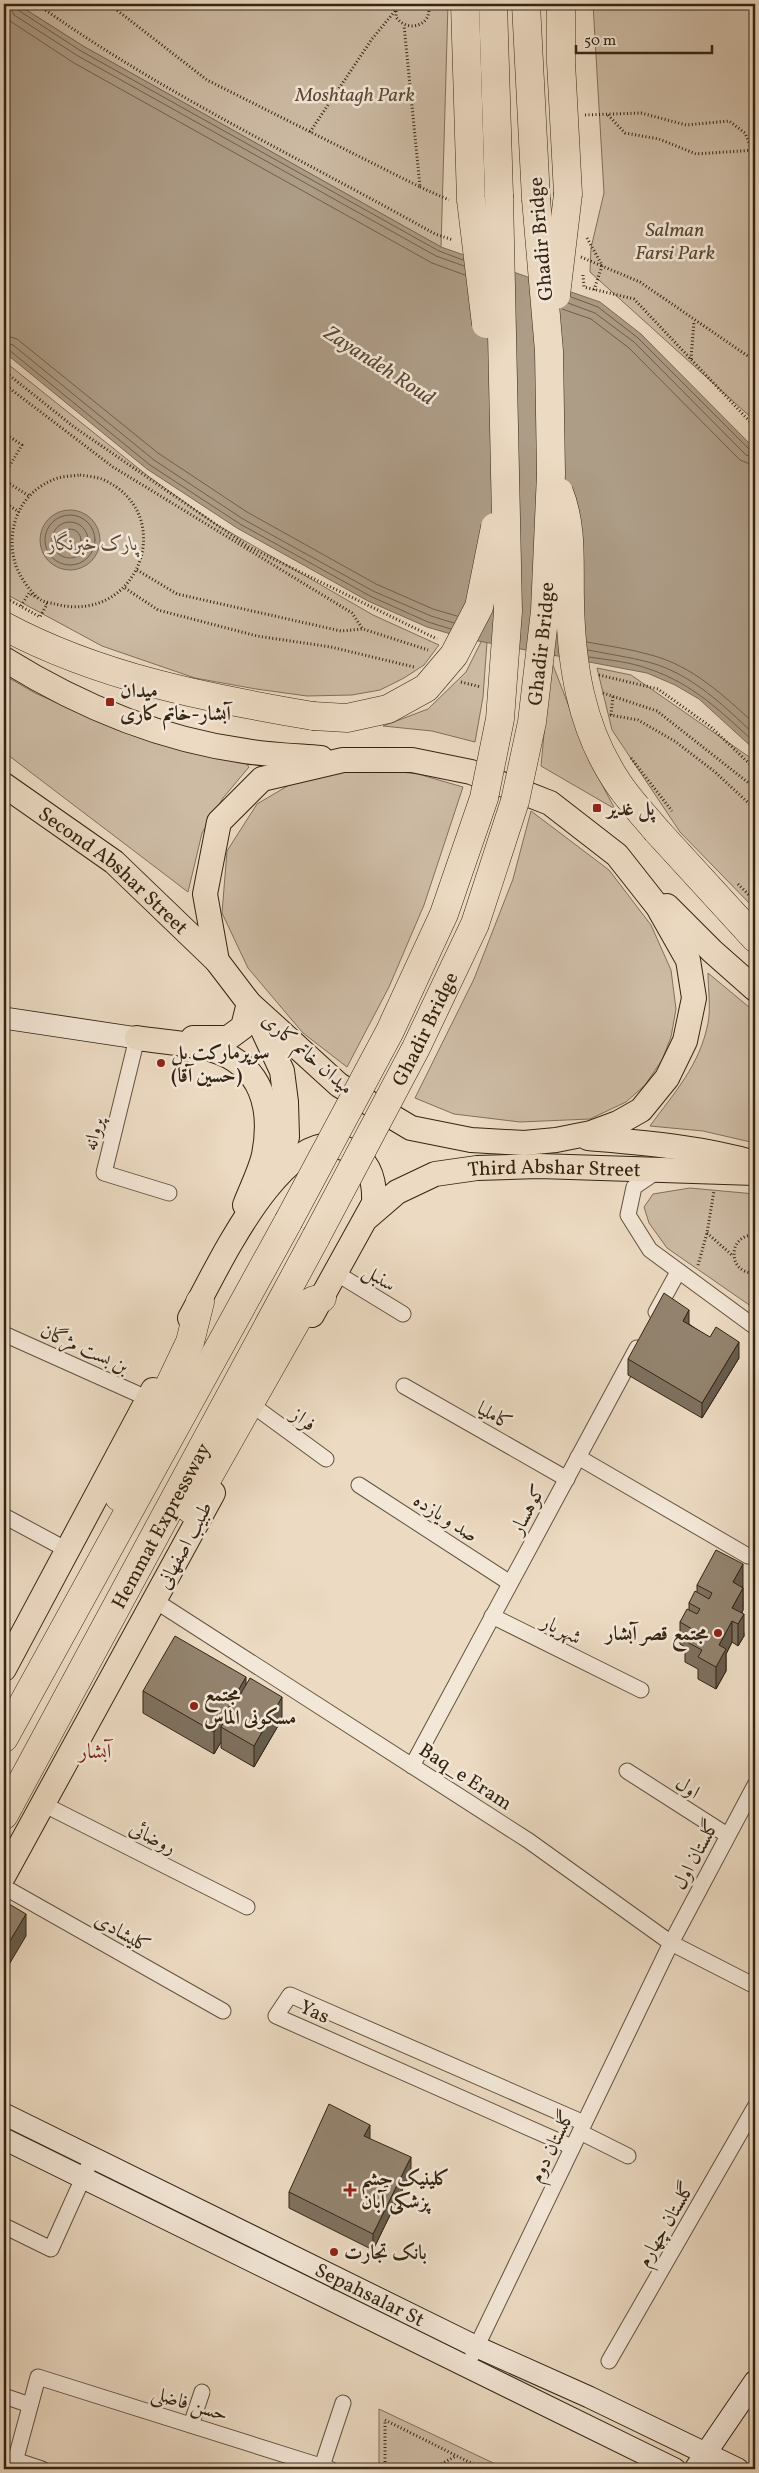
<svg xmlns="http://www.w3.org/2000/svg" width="759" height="2473" viewBox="0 0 759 2473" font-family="Vollkorn,Amiri,serif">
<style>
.green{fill:#cdbba4;stroke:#80705c}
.water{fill:#ad9c86;stroke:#7c6c58}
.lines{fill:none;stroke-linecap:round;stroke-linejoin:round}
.shore{stroke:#70604c;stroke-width:1}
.street-casing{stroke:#61523f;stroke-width:17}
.secondary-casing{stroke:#332513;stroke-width:23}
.primary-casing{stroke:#332513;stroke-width:26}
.highway-casing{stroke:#332513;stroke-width:29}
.path{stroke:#332513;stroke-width:3;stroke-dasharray:1 2.5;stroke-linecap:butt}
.street{stroke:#f3e7d7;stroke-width:15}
.secondary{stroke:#f3e7d7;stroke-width:21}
.primary{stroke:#ecdac2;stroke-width:24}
.highway{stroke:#ecdac2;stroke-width:28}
.highway-bridge-casing{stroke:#332513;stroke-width:29;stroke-linecap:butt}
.highway-bridge{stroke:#ecdac2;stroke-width:28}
.wall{fill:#7e715f;stroke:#332513}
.shaded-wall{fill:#675c4d;stroke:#332513}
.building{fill:#93836e;stroke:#332513}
.poi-dot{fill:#8f2418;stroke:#f3e7d7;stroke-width:2}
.labels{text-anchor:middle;stroke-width:5;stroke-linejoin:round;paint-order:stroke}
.park-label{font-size:20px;font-style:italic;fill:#5a4a37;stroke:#f3e7d7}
.street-label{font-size:20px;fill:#332513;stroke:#f3e7d7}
.poi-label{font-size:20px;font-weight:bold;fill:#332513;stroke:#f3e7d7;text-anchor:start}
.water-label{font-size:21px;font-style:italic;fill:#584936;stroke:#f3e7d7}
.neighbourhood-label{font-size:21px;fill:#7a1f14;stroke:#f3e7d7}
</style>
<rect width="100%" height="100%" fill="#ecdac2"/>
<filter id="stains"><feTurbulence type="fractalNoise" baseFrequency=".004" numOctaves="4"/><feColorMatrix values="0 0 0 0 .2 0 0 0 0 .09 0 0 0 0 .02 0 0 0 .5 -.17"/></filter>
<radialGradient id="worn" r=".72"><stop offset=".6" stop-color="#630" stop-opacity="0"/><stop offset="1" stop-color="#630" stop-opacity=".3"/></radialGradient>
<!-- green -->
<g class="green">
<path d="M 17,4 L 448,4 L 441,247 L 83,46 Z"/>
<path d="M 593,4 L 755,4 L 755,421 L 590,272 L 591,248 L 604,193 Z"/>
<path d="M 4,361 L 148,476 L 214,523 L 373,615 L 439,645 L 424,665 L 404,678 L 380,690 L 352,695 L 307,696 L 256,689 L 195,678 L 102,646 L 4,593 Z"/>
<path d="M 488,628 L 483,697 L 475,742 L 432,731 L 383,726 L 428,709 L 466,672 Z"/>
<path d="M 551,660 L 591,764 L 615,809 L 541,766 Z"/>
<path d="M 597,668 L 631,675 L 755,761 L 755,909 L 680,832 L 612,730 Z"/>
<path d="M 4,675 L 35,693 L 114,728 L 244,760 L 249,767 L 223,798 L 202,833 L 188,892 L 4,752 Z"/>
<path d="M 366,768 L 418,774 L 463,787 L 424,905 L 389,987 L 347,1067 L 303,1033 L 248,968 L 222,913 L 227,851 L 257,804 L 301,778 Z"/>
<path d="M 531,811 L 609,870 L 651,925 L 671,970 L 676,1009 L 671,1037 L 662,1060 L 645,1085 L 626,1102 L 590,1119 L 520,1122 L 454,1114 L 415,1098 L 474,979 L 513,879 Z"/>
<path d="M 708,973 L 755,1012 L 755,1143 L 703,1131 L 650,1126 C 674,1093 700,1065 708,1023 C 711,1008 708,989 708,973 Z"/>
<path d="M 690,1188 L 755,1194 L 755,1309 L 667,1248 L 649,1223 L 644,1207 L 653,1194 Z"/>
<path d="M 379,2409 L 506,2469 L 379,2469 Z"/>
</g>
<!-- water -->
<g class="water">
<path d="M 4,4 L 17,4 L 83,46 L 441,247 L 600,302 L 641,334 L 755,449 L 755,750 L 699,699 L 675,685 L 647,673 L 468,639 L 427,627 L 368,601 L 237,528 L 147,469 L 4,352 Z"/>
<circle cx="70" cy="540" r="30"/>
</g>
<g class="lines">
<!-- shore -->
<g class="shore">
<path d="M 9,4 L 14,15 L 78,56 L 436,256 L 464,266"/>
<path d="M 16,4 L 18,10 L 81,51 L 439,251 L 463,260"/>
<path d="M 4,14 L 10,21 L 74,63 L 432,263 L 465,275"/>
<path d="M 571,297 L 598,307 L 638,338 L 750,450 L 755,452"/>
<path d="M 568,303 L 595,313 L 634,342 L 746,455 L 755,458"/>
<path d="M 562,309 L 591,319 L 629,348 L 740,460 L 755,466"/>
<path d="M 4,335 L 17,339 L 158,453 L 247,512 L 376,584 L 433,609 L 457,616"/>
<path d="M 4,342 L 13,345 L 154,460 L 243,519 L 373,591 L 431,616 L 454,623"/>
<path d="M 4,349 L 9,350 L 150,465 L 240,524 L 370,596 L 428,622 L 451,629"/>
<circle cx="70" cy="540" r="25"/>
<circle cx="70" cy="540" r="18"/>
<circle cx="70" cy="540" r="11"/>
<path d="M 587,642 C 608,646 631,649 651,655 C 693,666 724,696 755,724"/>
<path d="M 588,650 C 608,654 629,657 648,662 C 691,673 724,706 755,735"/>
<path d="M 589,657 C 608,660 631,662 649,669 C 692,683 723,713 755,743"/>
</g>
<!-- street casing -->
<g class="street-casing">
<g id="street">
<path d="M 137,1038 L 104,1173 L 169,1193"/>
<path d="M 659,1170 L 634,1187 L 628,1215 L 650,1250 L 755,1327"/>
<path d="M 336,1273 L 403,1314"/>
<path d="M 656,1312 L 678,1272"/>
<path d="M 4,1334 L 149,1399"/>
<path d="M 404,1386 L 567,1479"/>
<path d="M 259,1410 L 326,1459"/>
<path d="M 578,1457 L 748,1556"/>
<path d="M 359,1485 L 510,1583"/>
<path d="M 4,1516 L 69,1551"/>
<path d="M 154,1600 L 529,1841 L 671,1943 L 755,1986"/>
<path d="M 492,1616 L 641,1690"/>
<path d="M 412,1766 L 637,1348"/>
<path d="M 627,1771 L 727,1835"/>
<path d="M 41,1803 L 247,1907"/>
<path d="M 4,1887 L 223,2011"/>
<path d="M 580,2132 L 628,2156"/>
<path d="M 572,2147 L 276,2016 L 290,1995 L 584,2123"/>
<path d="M 4,2226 L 51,2249 L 92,2158"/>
<path d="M 473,2354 L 671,1943 L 755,1785"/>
<path d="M 609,2361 L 755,2107"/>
<path d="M 4,2396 L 30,2405"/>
<path d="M 191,2425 L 202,2392"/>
<path d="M 15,2460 L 42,2469"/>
<path d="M 13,2469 L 38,2377 L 330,2469"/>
<path d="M 321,2469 L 343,2403"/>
</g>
</g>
<!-- secondary casing -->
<g class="secondary-casing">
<g id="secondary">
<path d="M 4,1018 L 137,1038"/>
<path id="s1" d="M 4,2114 L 477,2347 L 589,2397 L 738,2469"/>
<path d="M 4,2139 L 675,2469"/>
<path d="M 695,2469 L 755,2381"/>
</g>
</g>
<!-- primary casing -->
<g class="primary-casing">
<g id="primary">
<path d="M 4,659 C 78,705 158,739 245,751 C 270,755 296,756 321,758"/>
<path d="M 343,760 L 412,760 L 471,772 L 550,803 L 617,855 L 658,907 L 688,960 L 694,998 L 685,1041 L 667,1078 L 641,1110 L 618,1123 L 591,1133 L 556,1140 L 524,1143 L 471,1140 L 411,1128 L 339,1085 L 249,1003 L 217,961 L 205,894 L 219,822 L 262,779 Z"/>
<path id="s2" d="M 4,785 L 114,862 L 217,961"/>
<path d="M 667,906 L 712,951 L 755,989"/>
<path d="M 255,1013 L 282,1071 L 286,1102 L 287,1137 L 275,1177"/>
<path d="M 137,1038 C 162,1042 189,1043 213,1050 C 262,1065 273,1108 264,1155 C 260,1172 251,1189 245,1205"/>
<path d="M 193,1038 L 228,1038 L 243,1027 L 249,1003"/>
<path d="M 588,1138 C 645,1143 700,1147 755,1163"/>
<path id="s3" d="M 368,1217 L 397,1192 L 435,1174 L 477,1168 L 539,1166 L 755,1173"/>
<path d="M 190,1318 C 214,1276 285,1114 350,1151 C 370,1162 375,1181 374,1203 L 312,1315"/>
<path d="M 4,1669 L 153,1390"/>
<path d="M 4,1875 L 213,1493"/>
</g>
</g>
<!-- highway casing -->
<g class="highway-casing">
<g id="highway">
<path d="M 465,4 L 471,200"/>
<path d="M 493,4 L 499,195"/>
<path d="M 526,4 L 536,199"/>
<path d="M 561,4 L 561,62 L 568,194"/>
<path d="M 4,626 C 99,677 207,698 313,716"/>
<path d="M 657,831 L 755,938"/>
<path d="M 119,1497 L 123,1483 L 190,1342 L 200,1302"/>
<path d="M 190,1509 L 302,1311 L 312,1301 L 322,1298"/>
<path d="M 4,1738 L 288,1222"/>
<path id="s4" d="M 4,1815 L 316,1237"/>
</g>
</g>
<!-- path -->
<g class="path">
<path d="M 37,4 C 161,93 302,159 435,234 L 453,240"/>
<path d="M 109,4 L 207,80 L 420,187 L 404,25"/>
<path d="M 396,4 L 396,17 C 408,34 434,25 428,4"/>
<path d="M 585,115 L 641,113 L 686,125 L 729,121 L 745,133 L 755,157"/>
<path d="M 608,115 L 625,133 L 659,139 L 696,154 L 755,150"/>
<path d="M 310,132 L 372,39 L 395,11 L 390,4"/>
<path d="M 420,187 L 449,200"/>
<path d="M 587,238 L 602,265"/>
<path d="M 581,257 L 602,266"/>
<path d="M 583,275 L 584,287 L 634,299 L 755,427"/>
<path d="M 594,290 L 602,266 L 640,282 L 755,361"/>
<path d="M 691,359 L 694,321"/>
<path d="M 4,371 L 74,427 L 249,547 L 437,639"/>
<path d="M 4,384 L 113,467 L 352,613 L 362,628"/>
<path d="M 4,433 L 22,445 L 4,475"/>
<path d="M 80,475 C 87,476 96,477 102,479 C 180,513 139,626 55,604 C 51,603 44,602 41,600 C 31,594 18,574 15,563 C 5,527 21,490 58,478 C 64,476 73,476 80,475 Z"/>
<path d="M 4,480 L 29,496"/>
<path d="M 4,502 L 19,512"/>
<path d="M 137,570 L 177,594 L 341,631 L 363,629 L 428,650"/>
<path d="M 125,588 L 158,610 L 257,636 L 331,647 L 414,667"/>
<path d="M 4,597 L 40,617 L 47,604 L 45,603"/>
<path d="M 21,606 L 29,593 L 37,598"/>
<path d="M 599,675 L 658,689 L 711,727 L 755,769"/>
<path d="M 461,682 L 481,687"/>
<path d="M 603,693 L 657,711 L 755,788"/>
<path d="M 610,715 L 638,720 L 676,742 L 715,772 L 755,809"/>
<path d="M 611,715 L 613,696"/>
<path d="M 631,758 L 672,811"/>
<path d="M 738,884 L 755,901"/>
<path d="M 707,1233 L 733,1256"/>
<path d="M 755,1235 C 727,1234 727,1274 755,1273"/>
<path d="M 698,1265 L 707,1233 L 714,1191"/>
<path d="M 385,2469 L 385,2420 L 483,2469"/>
<path d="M 432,2469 L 456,2456"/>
</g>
<!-- street -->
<use href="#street" class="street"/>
<!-- secondary -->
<use href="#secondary" class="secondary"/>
<!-- primary -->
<use href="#primary" class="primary"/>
<!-- highway -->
<use href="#highway" class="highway"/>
<!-- highway-bridge casing -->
<g class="highway-bridge-casing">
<g id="highway-bridge">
<path d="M 471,200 L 486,324"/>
<path d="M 556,295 L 568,194"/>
<path d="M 559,492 C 573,527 569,564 570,601 C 571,664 581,727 616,780 C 627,798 643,814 657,831"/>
<path d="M 313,716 L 347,718 L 388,709 L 426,688 L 454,655 L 479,607 L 495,527"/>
<path d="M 288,1222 L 390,1031 L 444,914 L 484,798 L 500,719 L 508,611 L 499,195"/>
<path id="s5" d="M 316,1237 L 416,1048 L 475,924 L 515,801 L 532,722 L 545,611 L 551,474 L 549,351 L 536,199"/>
</g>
</g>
<!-- highway-bridge -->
<use href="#highway-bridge" class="highway-bridge"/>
</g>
<!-- wall -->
<g class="wall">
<path d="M 689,1324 L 739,1358 L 702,1418 L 628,1375 L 628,1359 Z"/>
<path d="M 697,1585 L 743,1586 L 743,1610 L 742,1613 L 744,1636 L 738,1646 L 732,1642 L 726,1654 L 726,1671 L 716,1689 L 698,1679 L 698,1669 L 685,1662 L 685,1647 L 680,1644 L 680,1622 L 689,1610 L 689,1603 L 697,1592 Z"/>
<path d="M 246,1684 L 282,1719 L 254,1767 L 221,1748 L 221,1742 L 214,1754 L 143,1713 L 143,1691 Z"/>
<path d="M 370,2139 L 411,2172 L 373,2250 L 289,2208 L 289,2192 Z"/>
</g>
<!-- shaded-wall -->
<g class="shaded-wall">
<path d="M 689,1310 L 689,1325 L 683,1321 Z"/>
<path d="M 739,1342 L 739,1358 L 702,1418 L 702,1403 Z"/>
<path d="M 743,1564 L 743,1586 L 733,1604 L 733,1582 Z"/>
<path d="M 743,1588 L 743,1610 L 736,1623 L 732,1608 Z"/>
<path d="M 744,1614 L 744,1636 L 738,1646 L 738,1624 Z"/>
<path d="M 732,1621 L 732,1642 L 726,1654 L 726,1671 L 716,1689 L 716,1667 L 719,1645 Z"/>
<path d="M 246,1677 L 246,1699 L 221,1727 L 221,1742 L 214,1754 L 214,1732 Z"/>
<path d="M 282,1697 L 282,1719 L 254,1767 L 254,1746 Z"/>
<path d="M 26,1914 L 26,1936 L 4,1973 L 4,1951 Z"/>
<path d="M 370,2125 L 370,2141 L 364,2136 Z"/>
<path d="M 411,2157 L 411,2172 L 373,2250 L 373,2234 Z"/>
</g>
<!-- building -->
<g class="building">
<path d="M 664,1293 L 689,1310 L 683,1321 L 710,1337 L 716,1327 L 739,1342 L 702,1403 L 628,1359 Z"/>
<path d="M 716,1550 L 743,1564 L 733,1582 L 743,1588 L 732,1608 L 744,1614 L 738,1624 L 732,1621 L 719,1645 L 726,1649 L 716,1667 L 698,1657 L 702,1650 L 685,1641 L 692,1629 L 680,1622 L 687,1609 L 697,1614 L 700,1609 L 689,1603 L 695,1591 L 709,1599 L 712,1593 L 697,1585 Z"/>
<path d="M 175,1636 L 246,1677 L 214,1732 L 143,1691 Z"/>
<path d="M 250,1678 L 282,1697 L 254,1746 L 221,1727 Z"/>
<path d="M 4,1901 L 26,1914 L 4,1951 Z"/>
<path d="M 329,2104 L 370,2125 L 364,2136 L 411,2157 L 373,2234 L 289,2192 Z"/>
</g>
<!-- markers -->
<g class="poi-dot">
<rect x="105" y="697" width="10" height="10" rx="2.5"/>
<rect x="592" y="803" width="10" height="10" rx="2.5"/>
<circle cx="161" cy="1063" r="5"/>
<circle cx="718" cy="1633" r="5"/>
<circle cx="194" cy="1706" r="5"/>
<path d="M347.5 2182.5h5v5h5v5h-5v5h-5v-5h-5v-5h5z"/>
<circle cx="334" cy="2252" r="5"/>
</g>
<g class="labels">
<!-- park labels -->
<g class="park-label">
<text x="355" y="101">Moshtagh Park</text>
<text x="675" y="236">Salman<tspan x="675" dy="23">Farsi Park</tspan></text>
<text x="93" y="550">پارک خبرنگار</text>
</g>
<!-- street labels -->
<g class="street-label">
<text transform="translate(540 239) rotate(-95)" y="7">Ghadir Bridge</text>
<text dy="7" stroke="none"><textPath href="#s5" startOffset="640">Ghadir Bridge</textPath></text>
<text dy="7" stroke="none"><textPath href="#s2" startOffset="139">Second Abshar Street</textPath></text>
<text dy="7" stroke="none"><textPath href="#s5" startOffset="235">Ghadir Bridge</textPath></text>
<text transform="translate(308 1053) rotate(41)" y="7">میدان خاتم کاری</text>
<text transform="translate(93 1134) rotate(-76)" y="7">پروانه</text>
<text dy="7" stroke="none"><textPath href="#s3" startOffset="200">Third Abshar Street</textPath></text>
<text transform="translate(380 1277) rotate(32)" y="7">سنبل</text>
<text transform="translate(85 1348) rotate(24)" y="7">بن بست مژگان</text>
<text transform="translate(495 1415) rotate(30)" y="7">کاملیا</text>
<text transform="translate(304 1419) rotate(37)" y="7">فراز</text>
<text transform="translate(527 1509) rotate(-62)" y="7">کوهسار</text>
<text transform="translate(446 1517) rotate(33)" y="7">صد و یازده</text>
<text dy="7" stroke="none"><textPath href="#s4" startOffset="329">Hemmat Expressway</textPath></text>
<text transform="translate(184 1545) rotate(-62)" y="7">طبیب اصفهانی</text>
<text transform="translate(562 1629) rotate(27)" y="7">شهریار</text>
<text transform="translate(466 1776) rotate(33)" y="7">Baq_e Eram</text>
<text transform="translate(688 1787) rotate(33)" y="7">اول</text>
<text transform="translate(153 1837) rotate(27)" y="7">روضائی</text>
<text transform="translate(695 1854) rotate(-62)" y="7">گلستان اول</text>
<text transform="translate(123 1932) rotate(30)" y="7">کلیشادی</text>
<text transform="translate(315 2011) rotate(24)" y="7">Yas</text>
<text transform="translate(551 2146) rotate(-64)" y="7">گلستان دوم</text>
<text transform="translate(665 2224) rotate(-60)" y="7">گلستان چهارم</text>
<text dy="7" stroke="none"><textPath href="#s1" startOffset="408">Sepahsalar St</textPath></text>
<text transform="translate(190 2403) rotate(17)" y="7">حسن فاضلی</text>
</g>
<!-- poi labels -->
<g class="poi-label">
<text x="120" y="697">میدان<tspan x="120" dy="23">آبشار-خاتم کاری</tspan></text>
<text x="607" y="815">پل غدیر</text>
<text x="171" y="1059">سوپرمارکت پل<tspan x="171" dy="23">(حسین آقا)</tspan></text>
<text x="708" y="1640" text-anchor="end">مجتمع قصر آبشار</text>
<text x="204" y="1701">مجتمع<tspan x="204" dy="23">مسکونی الماس</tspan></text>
<text x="361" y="2185">کلینیک چشم<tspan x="361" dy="23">پزشکی آبان</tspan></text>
<text x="344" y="2259">بانک تجارت</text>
</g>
<!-- water labels -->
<g class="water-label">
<text transform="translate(380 365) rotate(33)" y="7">Zayandeh Roud</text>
</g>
<!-- neighbourhood labels -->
<g class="neighbourhood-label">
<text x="95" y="1758">آبشار</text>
</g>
</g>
<!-- margin -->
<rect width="759" height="2473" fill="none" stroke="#ecdac2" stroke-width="20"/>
<rect x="5" y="5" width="749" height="2463" fill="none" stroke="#332513" stroke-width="2.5"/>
<rect x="10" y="10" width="739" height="2453" fill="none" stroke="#332513"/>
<!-- scale -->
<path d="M576 45v8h136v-8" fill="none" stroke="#332513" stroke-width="2.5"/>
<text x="584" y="45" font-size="15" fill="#332513" stroke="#f3e7d7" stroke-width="4" paint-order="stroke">50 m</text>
<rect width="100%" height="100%" filter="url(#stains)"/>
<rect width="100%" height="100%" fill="url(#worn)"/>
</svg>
